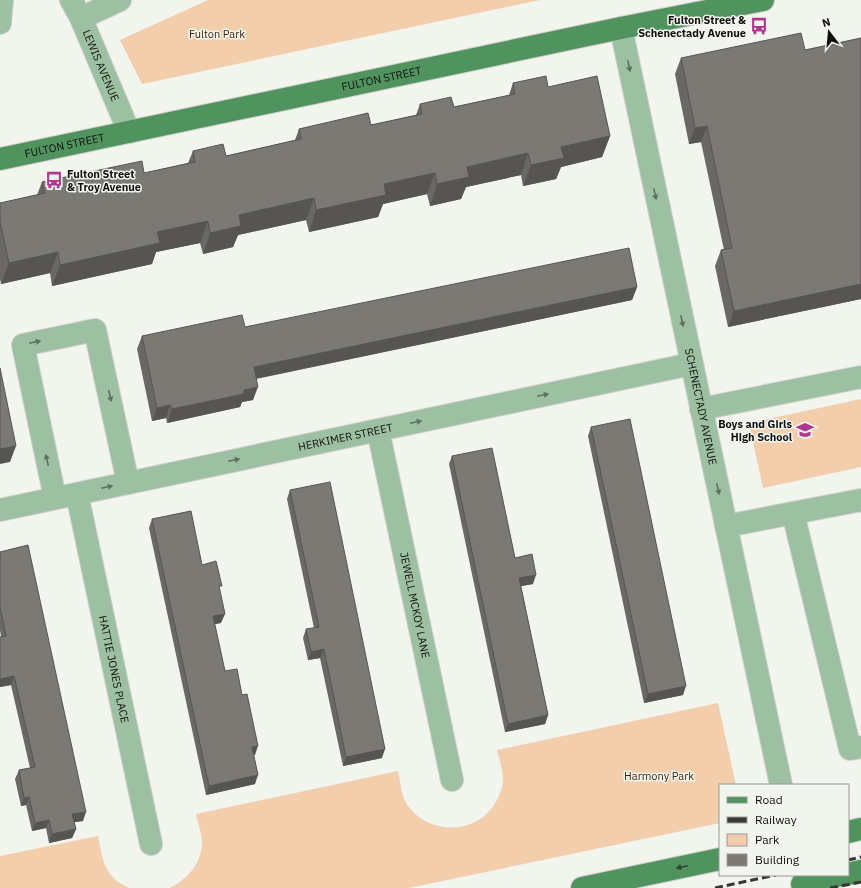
<svg xmlns="http://www.w3.org/2000/svg" width="861" height="888" viewBox="0 0 861 888" font-family="'IBM Plex Sans',sans-serif">
<style>
.park{fill:#f2cead}
.lines{fill:none;stroke-linecap:round;stroke-linejoin:round}
.minor-casing{stroke:#ced0ca;stroke-width:24}
.major-casing{stroke:#ced0ca;stroke-width:24}
.minor{stroke:#9dc0a2;stroke-width:22}
.major{stroke:#50935e;stroke-width:22}
.rail{stroke:#373835;stroke-width:3;stroke-dasharray:8 4;stroke-linecap:butt}
.wall{fill:#6a6864}
.shaded-wall{fill:#565551}
.building{fill:#7b7974;stroke:#565551}
.oneway{fill:#5e7160}
.oneway2{fill:#2a452f}
.labels{text-anchor:middle;stroke-width:3;stroke-linejoin:round;paint-order:stroke}
.poi-label{font-size:11px;font-weight:bold;fill:#10110f;stroke:#f2f4ee;text-anchor:end}
.park-label{font-size:11px;fill:#3f2509;stroke:#f2f4ee}
.street-label{font-size:11px;fill:#10110f;stroke:#f2f4ee}
</style>
<rect width="100%" height="100%" fill="#f2f4ee"/>
<!-- park -->
<g class="park">
<path d="M 208,0 L 540,0 L 142,84 L 120,40 Z"/>
<path d="M 861,399 L 861,467 L 763,488 L 749,423 Z"/>
<path d="M 718,703 L 736,785 L 720,785 L 720,823 L 409,888 L 170,888 C 187,879 200,865 202,845 C 203,836 198,824 196,814 L 398,771 C 400,780 401,792 405,801 C 408,807 414,813 419,817 C 445,836 482,829 497,800 C 500,794 503,786 503,780 C 503,770 499,759 497,750 Z"/>
<path d="M 98,836 C 103,860 104,878 130,888 L 0,888 L 0,856 Z"/>
</g>
<g class="lines">
<!-- minor casing -->
<g class="minor-casing">
<g id="minor">
<path id="s1" d="M 71,0 L 81,18 L 129,132"/>
<path d="M 81,18 L 120,0"/>
<path d="M 0,23 L 2,0"/>
<path id="s2" d="M 621,28 L 781,785"/>
<path d="M 701,409 L 861,377"/>
<path id="s3" d="M 378,430 L 452,780"/>
<path id="s4" d="M 77,494 L 151,844"/>
<path d="M 55,498 L 23,345 L 95,330 L 128,483"/>
<path id="s5" d="M 0,510 L 691,364"/>
<path d="M 793,513 L 850,749 L 861,747"/>
<path d="M 726,526 L 861,500"/>
</g>
</g>
<!-- major casing -->
<g class="major-casing">
<g id="major">
<path id="s6" d="M 0,159 L 621,28 L 763,0"/>
<path d="M 848,832 L 861,829"/>
<path d="M 848,874 L 861,871"/>
<path d="M 802,884 L 841,875"/>
<path d="M 582,888 L 720,859"/>
</g>
</g>
<!-- minor -->
<use href="#minor" class="minor"/>
<!-- major -->
<use href="#major" class="major"/>
<!-- rail -->
<g class="rail">
<path d="M 848,860 L 861,857"/>
<path d="M 715,888 L 776,875"/>
<path d="M 830,888 L 861,882"/>
</g>
</g>
<!-- wall -->
<g class="wall">
<path d="M 861,38 L 861,299 L 728,327 L 715,266 L 721,250 L 724,250 L 701,142 L 689,144 L 675,74 L 681,58 L 805,50 Z"/>
<path d="M 513,83 L 548,87 L 610,136 L 602,157 L 561,167 L 556,179 L 523,186 L 521,175 L 466,187 L 461,199 L 430,206 L 427,194 L 383,204 L 378,217 L 309,232 L 306,220 L 238,235 L 233,247 L 203,254 L 200,243 L 156,252 L 152,264 L 52,286 L 50,273 L 1,284 L 0,279 L 0,203 L 37,195 L 42,182 L 144,173 L 188,163 L 193,151 L 226,156 L 295,140 L 299,129 L 371,125 L 416,115 L 420,104 L 454,107 L 509,95 Z"/>
<path d="M 637,287 L 632,300 L 256,379 L 253,400 L 242,402 L 240,407 L 167,423 L 166,418 L 152,421 L 137,349 L 142,336 L 245,327 Z"/>
<path d="M 591,427 L 683,695 L 644,703 L 588,436 Z"/>
<path d="M 452,456 L 515,558 L 533,584 L 521,586 L 548,715 L 545,724 L 505,732 L 449,464 Z"/>
<path d="M 290,490 L 382,758 L 343,766 L 320,658 L 308,660 L 303,638 L 306,629 L 314,628 L 287,499 Z"/>
<path d="M 152,519 L 202,565 L 220,591 L 221,623 L 214,624 L 225,671 L 255,755 L 254,755 L 255,784 L 206,795 L 149,528 Z"/>
<path d="M 0,552 L 83,821 L 74,822 L 76,829 L 72,838 L 49,843 L 46,828 L 32,831 L 26,805 L 21,806 L 15,779 L 19,770 L 30,768 L 11,685 L 0,687 L 0,637 L 1,637 L 0,630 Z"/>
</g>
<!-- shaded-wall -->
<g class="shaded-wall">
<path d="M 707,126 L 701,142 L 689,144 L 695,128 Z"/>
<path d="M 610,136 L 602,157 L 561,167 L 556,179 L 523,186 L 531,165 L 561,147 Z"/>
<path d="M 528,153 L 521,175 L 466,187 L 461,199 L 430,206 L 437,184 L 467,167 Z"/>
<path d="M 435,173 L 427,194 L 383,204 L 378,217 L 309,232 L 316,210 L 384,184 Z"/>
<path d="M 314,198 L 306,220 L 238,235 L 233,247 L 203,254 L 210,233 L 239,215 Z"/>
<path d="M 208,221 L 200,243 L 156,252 L 152,264 L 52,286 L 60,265 L 157,232 Z"/>
<path d="M 58,252 L 50,273 L 1,284 L 9,263 Z"/>
<path d="M 861,284 L 861,299 L 728,327 L 734,311 Z"/>
<path d="M 637,287 L 632,300 L 249,380 L 254,367 Z"/>
<path d="M 258,387 L 253,400 L 242,402 L 240,407 L 167,423 L 172,409 L 244,390 Z"/>
<path d="M 170,405 L 166,418 L 152,421 L 157,408 Z"/>
<path d="M 16,446 L 10,462 L 0,464 L 0,449 Z"/>
<path d="M 536,575 L 533,584 L 516,587 L 519,578 Z"/>
<path d="M 225,614 L 221,623 L 210,625 L 213,616 Z"/>
<path d="M 324,649 L 320,658 L 308,660 L 311,652 Z"/>
<path d="M 14,676 L 11,685 L 0,687 L 0,679 Z"/>
<path d="M 686,686 L 683,695 L 644,703 L 648,694 Z"/>
<path d="M 548,715 L 545,724 L 505,732 L 508,724 Z"/>
<path d="M 258,746 L 255,755 L 249,756 L 252,747 Z"/>
<path d="M 385,749 L 382,758 L 343,766 L 346,757 Z"/>
<path d="M 258,775 L 255,784 L 206,795 L 209,786 Z"/>
<path d="M 29,797 L 26,805 L 21,806 L 24,798 Z"/>
<path d="M 86,812 L 83,821 L 69,823 L 72,814 Z"/>
<path d="M 49,820 L 46,828 L 32,831 L 35,823 Z"/>
<path d="M 76,829 L 72,838 L 49,843 L 52,834 Z"/>
</g>
<!-- building -->
<g class="building">
<path d="M 801,33 L 805,50 L 861,38 L 861,284 L 734,311 L 721,250 L 732,248 L 707,126 L 695,128 L 681,58 Z"/>
<path d="M 546,76 L 548,87 L 597,76 L 610,136 L 561,147 L 564,158 L 531,165 L 528,153 L 467,167 L 469,177 L 437,184 L 435,173 L 384,184 L 386,195 L 316,210 L 314,198 L 239,215 L 241,226 L 210,233 L 208,221 L 157,232 L 160,243 L 60,265 L 58,252 L 9,263 L 0,222 L 0,203 L 45,193 L 42,182 L 142,161 L 144,173 L 195,162 L 193,151 L 223,144 L 226,156 L 301,139 L 299,129 L 368,113 L 371,125 L 422,114 L 420,104 L 451,97 L 454,107 L 515,94 L 513,83 Z"/>
<path d="M 629,248 L 637,287 L 254,367 L 258,387 L 244,390 L 244,394 L 172,409 L 170,405 L 157,408 L 142,336 L 242,315 L 245,327 Z"/>
<path d="M 0,368 L 16,446 L 0,449 Z"/>
<path d="M 630,419 L 686,686 L 648,694 L 591,427 Z"/>
<path d="M 492,448 L 515,558 L 532,554 L 536,575 L 519,578 L 548,715 L 508,724 L 452,456 Z"/>
<path d="M 330,482 L 385,749 L 346,757 L 324,649 L 311,652 L 306,629 L 319,627 L 290,490 Z"/>
<path d="M 191,511 L 202,565 L 216,561 L 222,586 L 219,586 L 225,614 L 213,616 L 225,671 L 237,669 L 242,695 L 247,694 L 258,746 L 252,747 L 258,775 L 209,786 L 152,519 Z"/>
<path d="M 28,545 L 86,812 L 72,814 L 76,829 L 52,834 L 49,820 L 35,823 L 29,797 L 24,798 L 19,770 L 35,767 L 14,676 L 0,679 L 0,637 L 6,636 L 0,607 L 0,552 Z"/>
</g>
<!-- one-way arrows -->
<defs><path id="oneway-solid" d="M-6-.8H1V-3.2L6.5 0L1 3.2V.8H-6Z"/></defs>
<g class="oneway">
<use href="#oneway-solid" transform="translate(629 66) rotate(78)"/>
<use href="#oneway-solid" transform="translate(655 194) rotate(78)"/>
<use href="#oneway-solid" transform="translate(682 321) rotate(78)"/>
<use href="#oneway-solid" transform="translate(35 342) rotate(-12)"/>
<use href="#oneway-solid" transform="translate(543 395) rotate(-12)"/>
<use href="#oneway-solid" transform="translate(110 396) rotate(78)"/>
<use href="#oneway-solid" transform="translate(416 422) rotate(-12)"/>
<use href="#oneway-solid" transform="translate(47 460) rotate(-103)"/>
<use href="#oneway-solid" transform="translate(234 460) rotate(-12)"/>
<use href="#oneway-solid" transform="translate(107 487) rotate(-12)"/>
<use href="#oneway-solid" transform="translate(718 489) rotate(78)"/>
</g>
<use class="oneway2" href="#oneway-solid" transform="translate(682 867) rotate(168)"/>
<!-- icons -->
<defs>
<g id="bus-bare" transform="scale(1.38)"><path d="M-5-6H5V4H4V6H2V4H-2V6H-4V4H-5ZM-3.5-4V0h7V-4ZM-3.5 1.2v1.5H-2V1.2ZM2 1.2v1.5H3.5V1.2Z" fill="#ae388e" stroke="#f2f4ee" stroke-width="2.5" paint-order="stroke"/></g>
<g id="school-bare" transform="scale(1.38)"><path d="M0-5L7-2L0 1L-7-2ZM-4 1L0 2.5L4 1V4Q0 6-4 4Z" fill="#ae388e" stroke="#f2f4ee" stroke-width="2.5" paint-order="stroke"/></g>
</defs>
<g fill-rule="evenodd">
<use href="#bus-bare" x="759" y="26"/>
<use href="#bus-bare" x="54" y="180"/>
<use href="#school-bare" x="805" y="430"/>
</g>
<g class="labels">
<!-- poi labels -->
<g class="poi-label">
<text x="746" y="24">Fulton Street &amp;<tspan x="746" dy="13">Schenectady Avenue</tspan></text>
<text x="67" y="178" text-anchor="start">Fulton Street<tspan x="67" dy="13">&amp; Troy Avenue</tspan></text>
<text x="792" y="428">Boys and Girls<tspan x="792" dy="13">High School</tspan></text>
</g>
<!-- park labels -->
<g class="park-label">
<text x="217" y="38">Fulton Park</text>
<text x="659" y="780">Harmony Park</text>
</g>
<!-- street labels -->
<g class="street-label">
<text dy="4" stroke="none"><textPath href="#s1" startOffset="72">LEWIS AVENUE</textPath></text>
<text dy="4" stroke="none"><textPath href="#s6" startOffset="390">FULTON STREET</textPath></text>
<text dy="4" stroke="none"><textPath href="#s6" startOffset="66">FULTON STREET</textPath></text>
<text dy="4" stroke="none"><textPath href="#s2" startOffset="387">SCHENECTADY AVENUE</textPath></text>
<text dy="4" stroke="none"><textPath href="#s5" startOffset="353">HERKIMER STREET</textPath></text>
<text dy="4" stroke="none"><textPath href="#s3" startOffset="179">JEWELL MCKOY LANE</textPath></text>
<text dy="4" stroke="none"><textPath href="#s4" startOffset="179">HATTIE JONES PLACE</textPath></text>
</g>
</g>
<!-- legend -->
<rect x="719" y="784" width="130" height="92" fill="#f2f4ee" stroke="#989995"/>
<rect x="727" y="797" width="20" height="6" fill="#50935e" stroke="#989995"/>
<text x="755" y="804" font-size="12" fill="#10110f">Road</text>
<rect x="727" y="817" width="20" height="6" fill="#373835" stroke="#989995"/>
<text x="755" y="824" font-size="12" fill="#10110f">Railway</text>
<rect x="727" y="834" width="20" height="12" fill="#f2cead" stroke="#989995"/>
<text x="755" y="844" font-size="12" fill="#10110f">Park</text>
<rect x="727" y="854" width="20" height="12" fill="#7b7974" stroke="#989995"/>
<text x="755" y="864" font-size="12" fill="#10110f">Building</text>
<!-- north arrow -->
<g transform="translate(829 32) rotate(344)" stroke="#f2f4ee" stroke-width="3" paint-order="stroke">
<path d="M0-3L7 15L0 10L-7 15Z" fill="#10110f"/>
<text y="-6" font-size="11" font-weight="bold" text-anchor="middle" fill="#10110f">N</text>
</g>
</svg>
